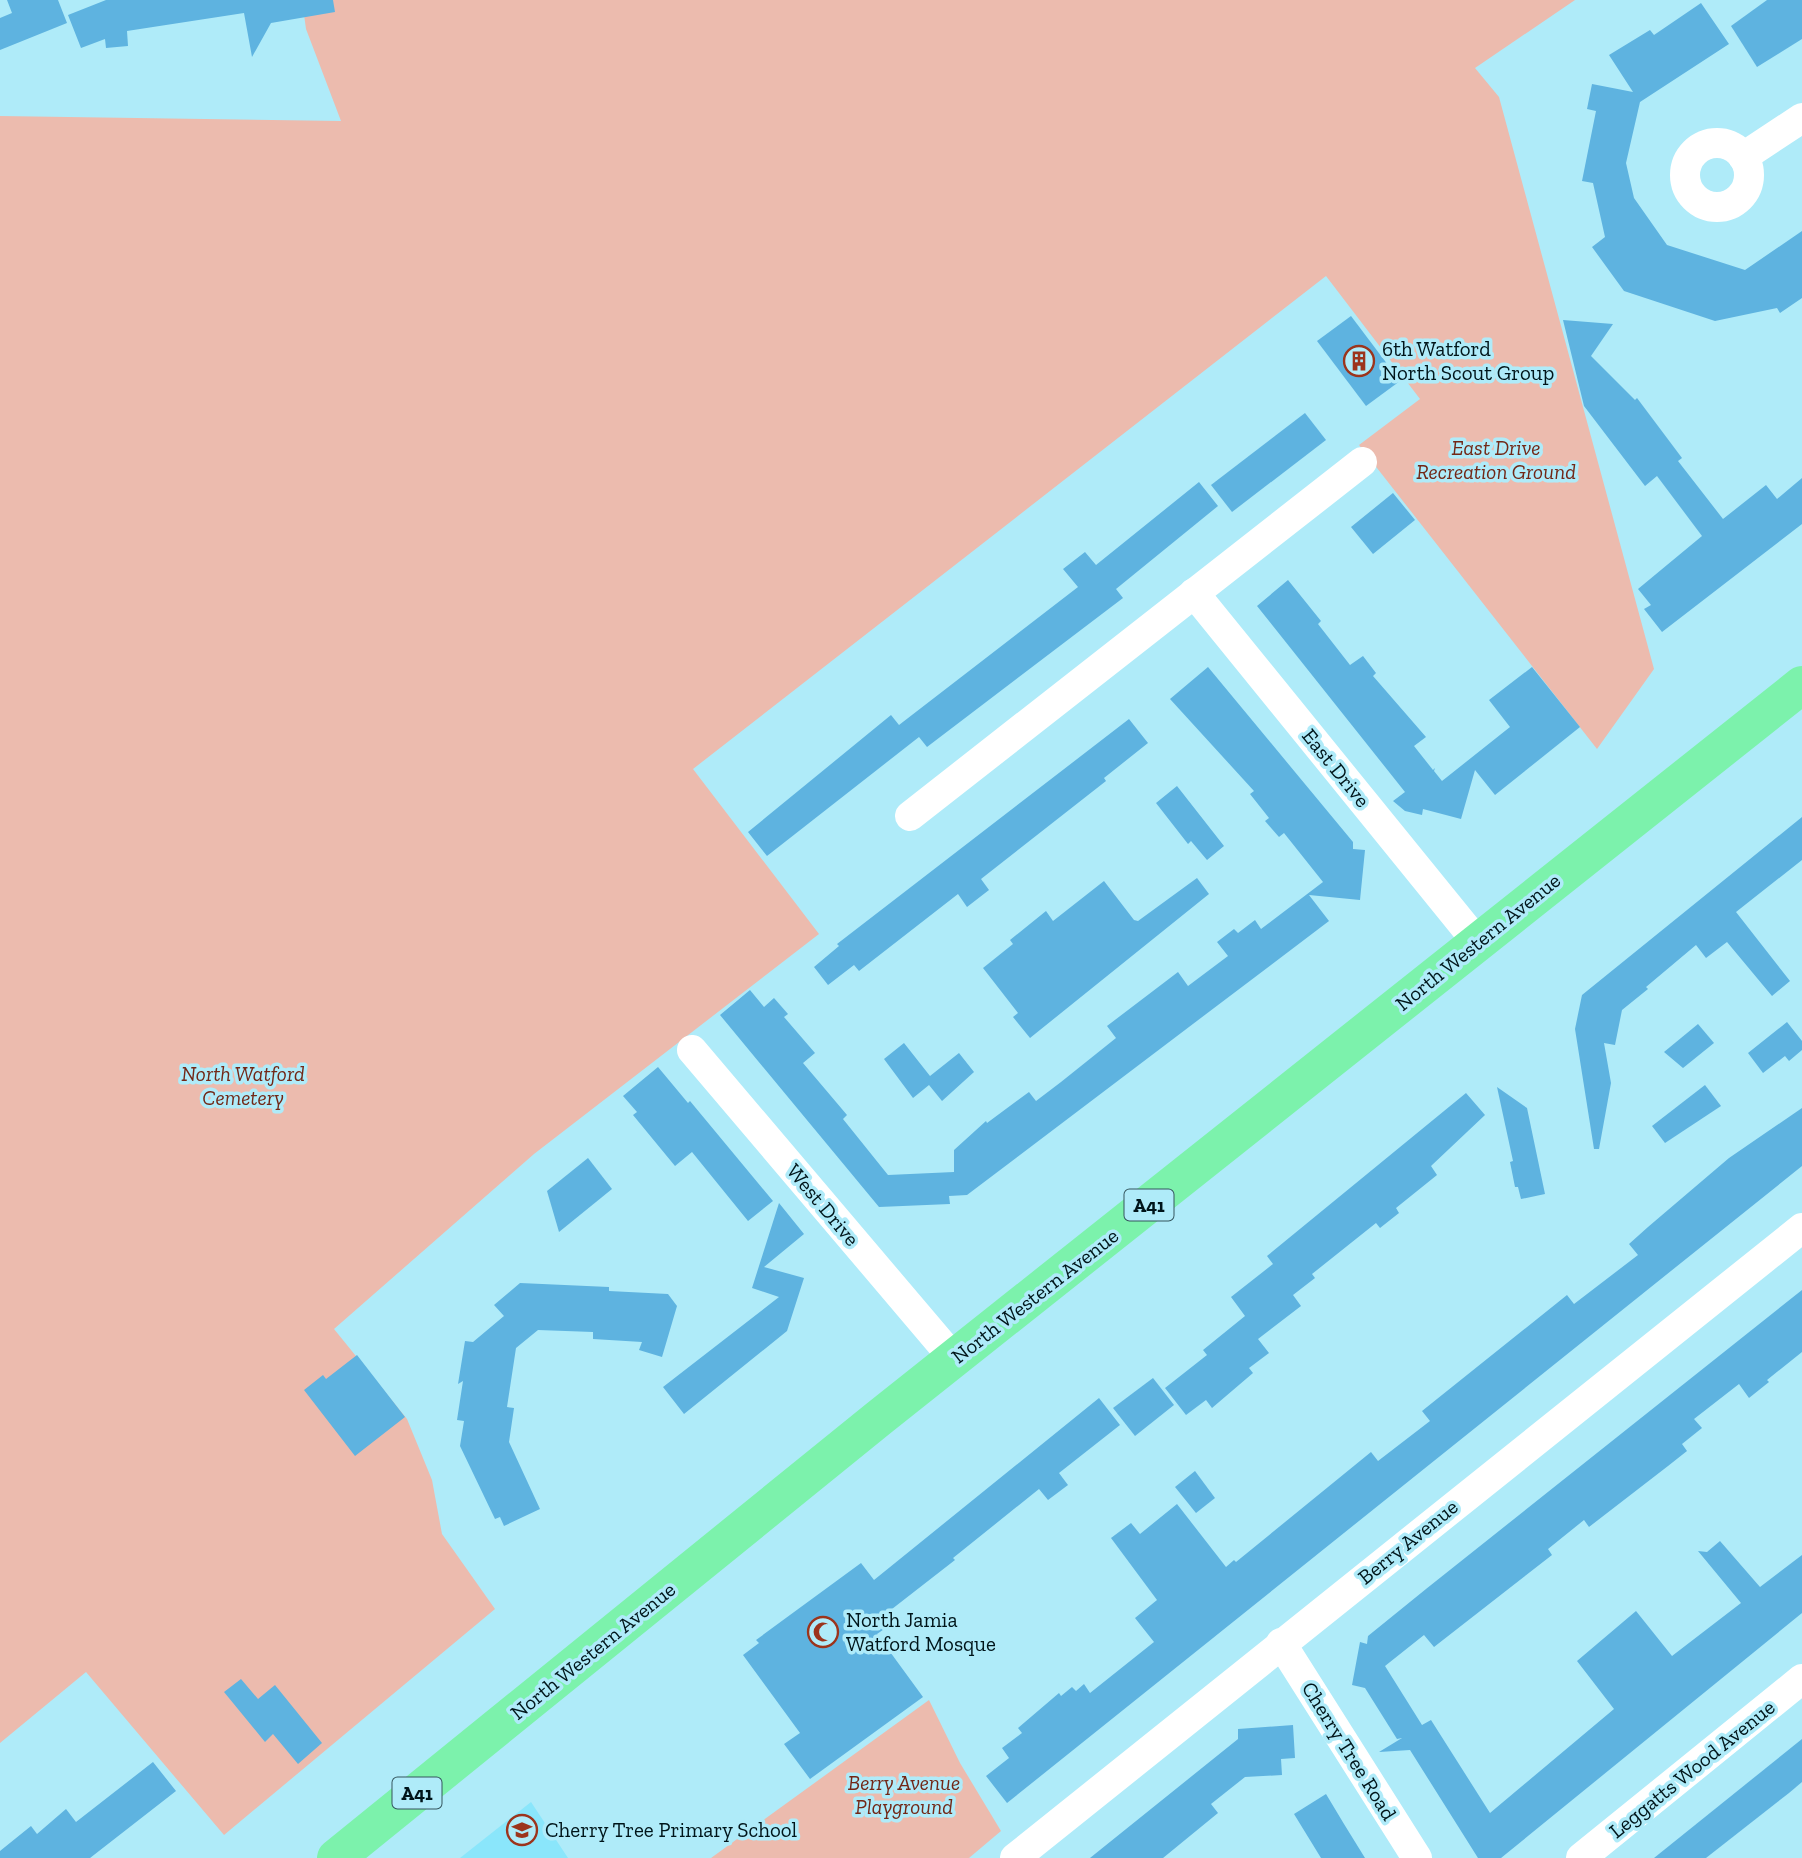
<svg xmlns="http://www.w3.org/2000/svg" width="1802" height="1858" viewBox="0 0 1802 1858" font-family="'Zilla Slab',serif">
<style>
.built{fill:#8ae6fb}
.green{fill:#ecbbae}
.building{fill:#5eb3e0}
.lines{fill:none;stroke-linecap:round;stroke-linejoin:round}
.minor{stroke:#fff;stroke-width:30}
.trunk{stroke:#7cf2ac;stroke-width:38}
.labels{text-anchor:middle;stroke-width:7;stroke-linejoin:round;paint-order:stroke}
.shield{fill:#afebf9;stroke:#34555d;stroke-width:2}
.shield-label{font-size:19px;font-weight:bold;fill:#00151a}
.poi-label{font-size:21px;fill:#00151a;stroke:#afebf9;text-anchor:start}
.park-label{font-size:21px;font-style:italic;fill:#722716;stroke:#afebf9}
.street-label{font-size:21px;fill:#00151a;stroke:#afebf9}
</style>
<rect width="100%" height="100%" fill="#afebf9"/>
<!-- built -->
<path class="built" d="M 531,1802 L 568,1858 L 460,1858 Z"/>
<!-- green -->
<g class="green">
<path d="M 302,0 L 1575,0 L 1475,68 L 1499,97 L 1654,669 L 1597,749 L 1359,445 L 1420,399 L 1326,276 L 693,769 L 819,934 L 534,1154 L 334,1329 L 407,1419 L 432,1480 L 442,1534 L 495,1609 L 224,1835 L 86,1672 L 0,1743 L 0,116 L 341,121 L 306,29 Z"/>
<path d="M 929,1700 L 960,1763 L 1001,1831 L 969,1858 L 711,1858 Z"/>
</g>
<!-- building -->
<g class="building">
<path d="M 7,0 L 58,0 L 67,23 L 0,50 L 0,18 L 12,13 Z"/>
<path d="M 106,0 L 333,0 L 335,12 L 271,23 L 252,57 L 244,13 L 127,31 L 128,46 L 106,48 L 105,39 L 81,48 L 68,15 Z"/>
<path d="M 1767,0 L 1802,0 L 1802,39 L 1757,67 L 1731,26 Z"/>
<path d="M 1701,3 L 1729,44 L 1640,102 L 1626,163 L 1634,198 L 1667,245 L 1745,270 L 1802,231 L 1802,298 L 1780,313 L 1777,308 L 1715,321 L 1624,291 L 1592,247 L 1605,237 L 1593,183 L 1582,181 L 1596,111 L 1587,109 L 1592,84 L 1633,92 L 1609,55 L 1650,30 L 1654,35 Z"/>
<path d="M 1351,316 L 1400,381 L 1366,406 L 1317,341 Z"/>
<path d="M 1563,320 L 1613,324 L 1591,356 L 1635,400 L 1637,398 L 1682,458 L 1678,461 L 1723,519 L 1766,485 L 1777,499 L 1802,478 L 1802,524 L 1662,632 L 1644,609 L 1651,605 L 1638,589 L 1702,536 L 1657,476 L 1645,486 L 1584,406 Z"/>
<path d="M 1305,413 L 1326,440 L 1232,512 L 1211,485 Z"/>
<path d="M 1199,482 L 1218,506 L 1116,589 L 1123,598 L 927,747 L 919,737 L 767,856 L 748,832 L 891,715 L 899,725 L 1078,587 L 1063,569 L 1085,552 L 1096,565 Z"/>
<path d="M 1393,493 L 1415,520 L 1373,554 L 1351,527 Z"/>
<path d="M 1288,580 L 1321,621 L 1318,624 L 1350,665 L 1363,656 L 1376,673 L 1373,676 L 1426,737 L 1414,746 L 1433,770 L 1435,768 L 1434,771 L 1442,781 L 1510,727 L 1489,700 L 1532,667 L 1580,727 L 1495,795 L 1475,770 L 1461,819 L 1423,809 L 1422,815 L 1405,811 L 1393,801 L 1405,792 L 1257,606 Z"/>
<path d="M 1208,667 L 1353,842 L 1353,849 L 1365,850 L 1360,900 L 1309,895 L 1329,921 L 967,1195 L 949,1196 L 950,1204 L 879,1207 L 720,1015 L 750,990 L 764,1007 L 774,998 L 788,1014 L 784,1017 L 815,1053 L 803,1063 L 847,1115 L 843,1119 L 888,1175 L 954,1172 L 954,1150 L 986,1121 L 987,1123 L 1029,1092 L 1036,1101 L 1061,1082 L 1116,1038 L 1107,1026 L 1178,972 L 1188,986 L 1228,956 L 1217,942 L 1234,929 L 1238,933 L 1255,920 L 1261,929 L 1323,882 L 1284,833 L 1279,837 L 1265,821 L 1269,818 L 1250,794 L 1254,791 L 1170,699 Z"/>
<path d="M 1129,719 L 1148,743 L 1104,778 L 1106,781 L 981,879 L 989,890 L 967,907 L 958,894 L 859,971 L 854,965 L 828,985 L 814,967 L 839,946 L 837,944 Z"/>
<path d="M 1177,786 L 1224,846 L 1207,860 L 1191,841 L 1188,844 L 1156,803 Z"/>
<path d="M 1802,817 L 1802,860 L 1736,912 L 1790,981 L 1772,996 L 1727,942 L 1706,958 L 1696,945 L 1646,987 L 1648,989 L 1622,1010 L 1615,1045 L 1604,1043 L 1611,1083 L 1599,1149 L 1594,1149 L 1575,1029 L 1582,995 Z"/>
<path d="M 1197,878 L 1209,894 L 1030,1038 L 1013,1017 L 1018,1013 L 983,968 L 1013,944 L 1010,940 L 1046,911 L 1053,921 L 1104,881 L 1134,920 L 1138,921 Z"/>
<path d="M 1787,1022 L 1802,1041 L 1802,1050 L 1789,1061 L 1785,1056 L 1763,1073 L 1748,1053 Z"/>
<path d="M 1698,1024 L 1714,1043 L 1683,1068 L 1664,1052 Z"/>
<path d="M 904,1043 L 930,1076 L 959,1053 L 974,1072 L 942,1101 L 929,1085 L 913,1098 L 884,1059 Z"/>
<path d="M 658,1067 L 688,1103 L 690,1101 L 773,1201 L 748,1221 L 692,1152 L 675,1166 L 633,1115 L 637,1112 L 623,1096 Z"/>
<path d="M 1705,1085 L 1721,1106 L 1665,1143 L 1652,1126 Z"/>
<path d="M 1497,1087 L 1527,1108 L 1545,1194 L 1521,1199 L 1518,1187 L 1515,1187 L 1510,1162 L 1513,1161 Z"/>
<path d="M 1466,1093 L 1485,1115 L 1431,1166 L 1437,1175 L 1396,1208 L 1399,1213 L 1380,1228 L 1376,1223 L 1312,1274 L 1315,1278 L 1293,1295 L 1301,1306 L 1258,1339 L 1269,1353 L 1249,1368 L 1253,1373 L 1212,1408 L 1206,1400 L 1186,1415 L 1165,1388 L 1207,1355 L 1203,1350 L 1245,1316 L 1231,1297 L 1273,1264 L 1267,1256 Z"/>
<path d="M 1802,1108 L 1802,1166 L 1007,1803 L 986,1776 L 1009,1758 L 1002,1748 L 1022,1733 L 1018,1728 L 1059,1693 L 1061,1696 L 1072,1687 L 1076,1691 L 1084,1684 L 1090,1693 L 1154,1642 L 1135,1618 L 1157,1600 L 1111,1538 L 1131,1523 L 1140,1534 L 1177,1504 L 1226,1567 L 1234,1560 L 1236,1562 L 1371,1452 L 1378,1461 L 1430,1421 L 1422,1411 L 1567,1295 L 1574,1304 L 1638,1255 L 1629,1244 L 1648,1227 L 1729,1158 Z"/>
<path d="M 588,1158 L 612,1189 L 559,1232 L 547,1191 Z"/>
<path d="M 779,1203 L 804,1234 L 764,1267 L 804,1278 L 787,1331 L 684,1414 L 663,1387 L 779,1297 L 752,1288 Z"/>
<path d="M 520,1283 L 609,1287 L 609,1291 L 668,1294 L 677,1306 L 662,1357 L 639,1350 L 642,1342 L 593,1339 L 593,1332 L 538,1330 L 516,1348 L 507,1407 L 514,1408 L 509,1442 L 540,1509 L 504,1526 L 500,1517 L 495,1519 L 460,1446 L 464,1421 L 457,1420 L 463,1381 L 458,1384 L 465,1341 L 473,1342 L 504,1316 L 494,1305 Z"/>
<path d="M 1802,1290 L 1802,1352 L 1767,1380 L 1769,1382 L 1749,1398 L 1739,1384 L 1694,1419 L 1702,1428 L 1682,1444 L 1687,1451 L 1668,1466 L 1589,1527 L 1584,1520 L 1548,1549 L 1552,1555 L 1434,1647 L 1424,1635 L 1385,1666 L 1422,1725 L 1431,1720 L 1490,1813 L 1614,1709 L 1577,1661 L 1636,1611 L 1672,1656 L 1741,1603 L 1698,1551 L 1707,1552 L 1720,1541 L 1760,1587 L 1802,1555 L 1802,1613 L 1501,1858 L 1478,1858 L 1410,1750 L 1379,1752 L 1402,1738 L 1397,1739 L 1365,1688 L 1352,1685 L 1360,1642 L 1367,1644 L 1368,1636 L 1426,1589 Z"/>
<path d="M 357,1355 L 405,1417 L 355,1456 L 304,1390 L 323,1375 L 326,1379 Z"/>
<path d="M 1153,1378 L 1174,1405 L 1135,1436 L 1113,1408 Z"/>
<path d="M 1099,1398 L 1120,1425 L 1059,1473 L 1068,1485 L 1048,1500 L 1039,1489 L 953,1558 L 955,1560 L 883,1616 L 890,1625 L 877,1634 L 923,1697 L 810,1779 L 784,1744 L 800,1733 L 743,1655 L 759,1643 L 756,1640 L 861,1563 L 874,1580 Z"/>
<path d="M 1195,1471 L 1215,1498 L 1196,1513 L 1175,1487 Z"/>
<path d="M 241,1679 L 258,1699 L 275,1685 L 322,1743 L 298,1764 L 273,1734 L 265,1742 L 224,1692 Z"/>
<path d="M 1293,1725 L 1295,1758 L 1281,1759 L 1282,1775 L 1245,1777 L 1211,1804 L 1218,1813 L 1163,1858 L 1090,1858 L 1238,1739 L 1238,1729 Z"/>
<path d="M 1802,1739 L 1802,1782 L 1789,1793 L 1706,1858 L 1654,1858 Z"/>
<path d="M 153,1762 L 176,1791 L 90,1858 L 0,1858 L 0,1851 L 31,1826 L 37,1834 L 66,1809 L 76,1822 Z"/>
<path d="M 1326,1794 L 1344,1824 L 1365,1858 L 1321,1858 L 1294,1814 Z"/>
</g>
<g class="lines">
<!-- minor -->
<g class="minor">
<circle cx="1717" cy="175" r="32"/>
<path d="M 1743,157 L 1802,118"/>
<path d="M 1194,593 L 1478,943"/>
<path d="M 910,816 L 1362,462"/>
<path d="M 692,1050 L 955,1360"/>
<path d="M 1281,1643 L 1417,1858"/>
<path d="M 1015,1858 L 1802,1228"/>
<path d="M 1581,1858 L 1802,1679"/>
</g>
<!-- trunk -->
<path class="trunk" d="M 336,1858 L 879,1418 L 1802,685"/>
</g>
<!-- icons -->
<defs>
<g id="building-ring" transform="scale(1.575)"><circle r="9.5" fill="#afebf9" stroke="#9c341c" stroke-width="1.5"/><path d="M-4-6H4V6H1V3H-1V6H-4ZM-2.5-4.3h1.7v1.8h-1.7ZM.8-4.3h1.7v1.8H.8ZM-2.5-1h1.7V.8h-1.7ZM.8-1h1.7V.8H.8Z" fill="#9c341c"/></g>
<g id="mosque-ring" transform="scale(1.575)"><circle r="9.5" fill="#afebf9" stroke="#9c341c" stroke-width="1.5"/><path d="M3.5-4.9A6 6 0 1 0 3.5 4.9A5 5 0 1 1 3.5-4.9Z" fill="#9c341c"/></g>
<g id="school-ring" transform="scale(1.575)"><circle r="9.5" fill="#afebf9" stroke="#9c341c" stroke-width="1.5"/><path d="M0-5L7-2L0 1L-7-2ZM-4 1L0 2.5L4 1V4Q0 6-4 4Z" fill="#9c341c"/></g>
</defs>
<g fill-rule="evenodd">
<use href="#building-ring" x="1359" y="361"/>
<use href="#mosque-ring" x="823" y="1632"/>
<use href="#school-ring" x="522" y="1830"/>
</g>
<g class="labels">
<!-- shield labels -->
<g class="shield">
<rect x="1124.5" y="1189.5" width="49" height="31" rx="5"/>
<rect x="392.5" y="1777.5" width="49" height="31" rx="5"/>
</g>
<g class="shield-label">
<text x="1149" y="1212">A41</text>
<text x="417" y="1800">A41</text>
</g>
<!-- poi labels -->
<g class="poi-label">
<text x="1382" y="356">6th Watford<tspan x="1382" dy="24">North Scout Group</tspan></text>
<text x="846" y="1627">North Jamia<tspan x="846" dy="24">Watford Mosque</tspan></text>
<text x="545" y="1837">Cherry Tree Primary School</text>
</g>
<!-- park labels -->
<g class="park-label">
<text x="1496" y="455">East Drive<tspan x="1496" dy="24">Recreation Ground</tspan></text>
<text x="243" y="1081">North Watford<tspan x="243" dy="24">Cemetery</tspan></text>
<text x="904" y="1790">Berry Avenue<tspan x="904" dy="24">Playground</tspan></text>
</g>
<!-- street labels -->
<g class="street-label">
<text transform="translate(1336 768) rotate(51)" y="7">East Drive</text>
<text transform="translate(1478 942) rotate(-39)" y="7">North Western Avenue</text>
<text transform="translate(823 1205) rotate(50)" y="7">West Drive</text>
<text transform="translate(1035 1296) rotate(-38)" y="7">North Western Avenue</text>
<text transform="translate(1408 1542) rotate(-39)" y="7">Berry Avenue</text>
<text transform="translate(593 1651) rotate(-39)" y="7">North Western Avenue</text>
<text transform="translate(1349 1751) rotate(58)" y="7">Cherry Tree Road</text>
<text transform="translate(1692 1769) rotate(-39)" y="7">Leggatts Wood Avenue</text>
</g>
</g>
</svg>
